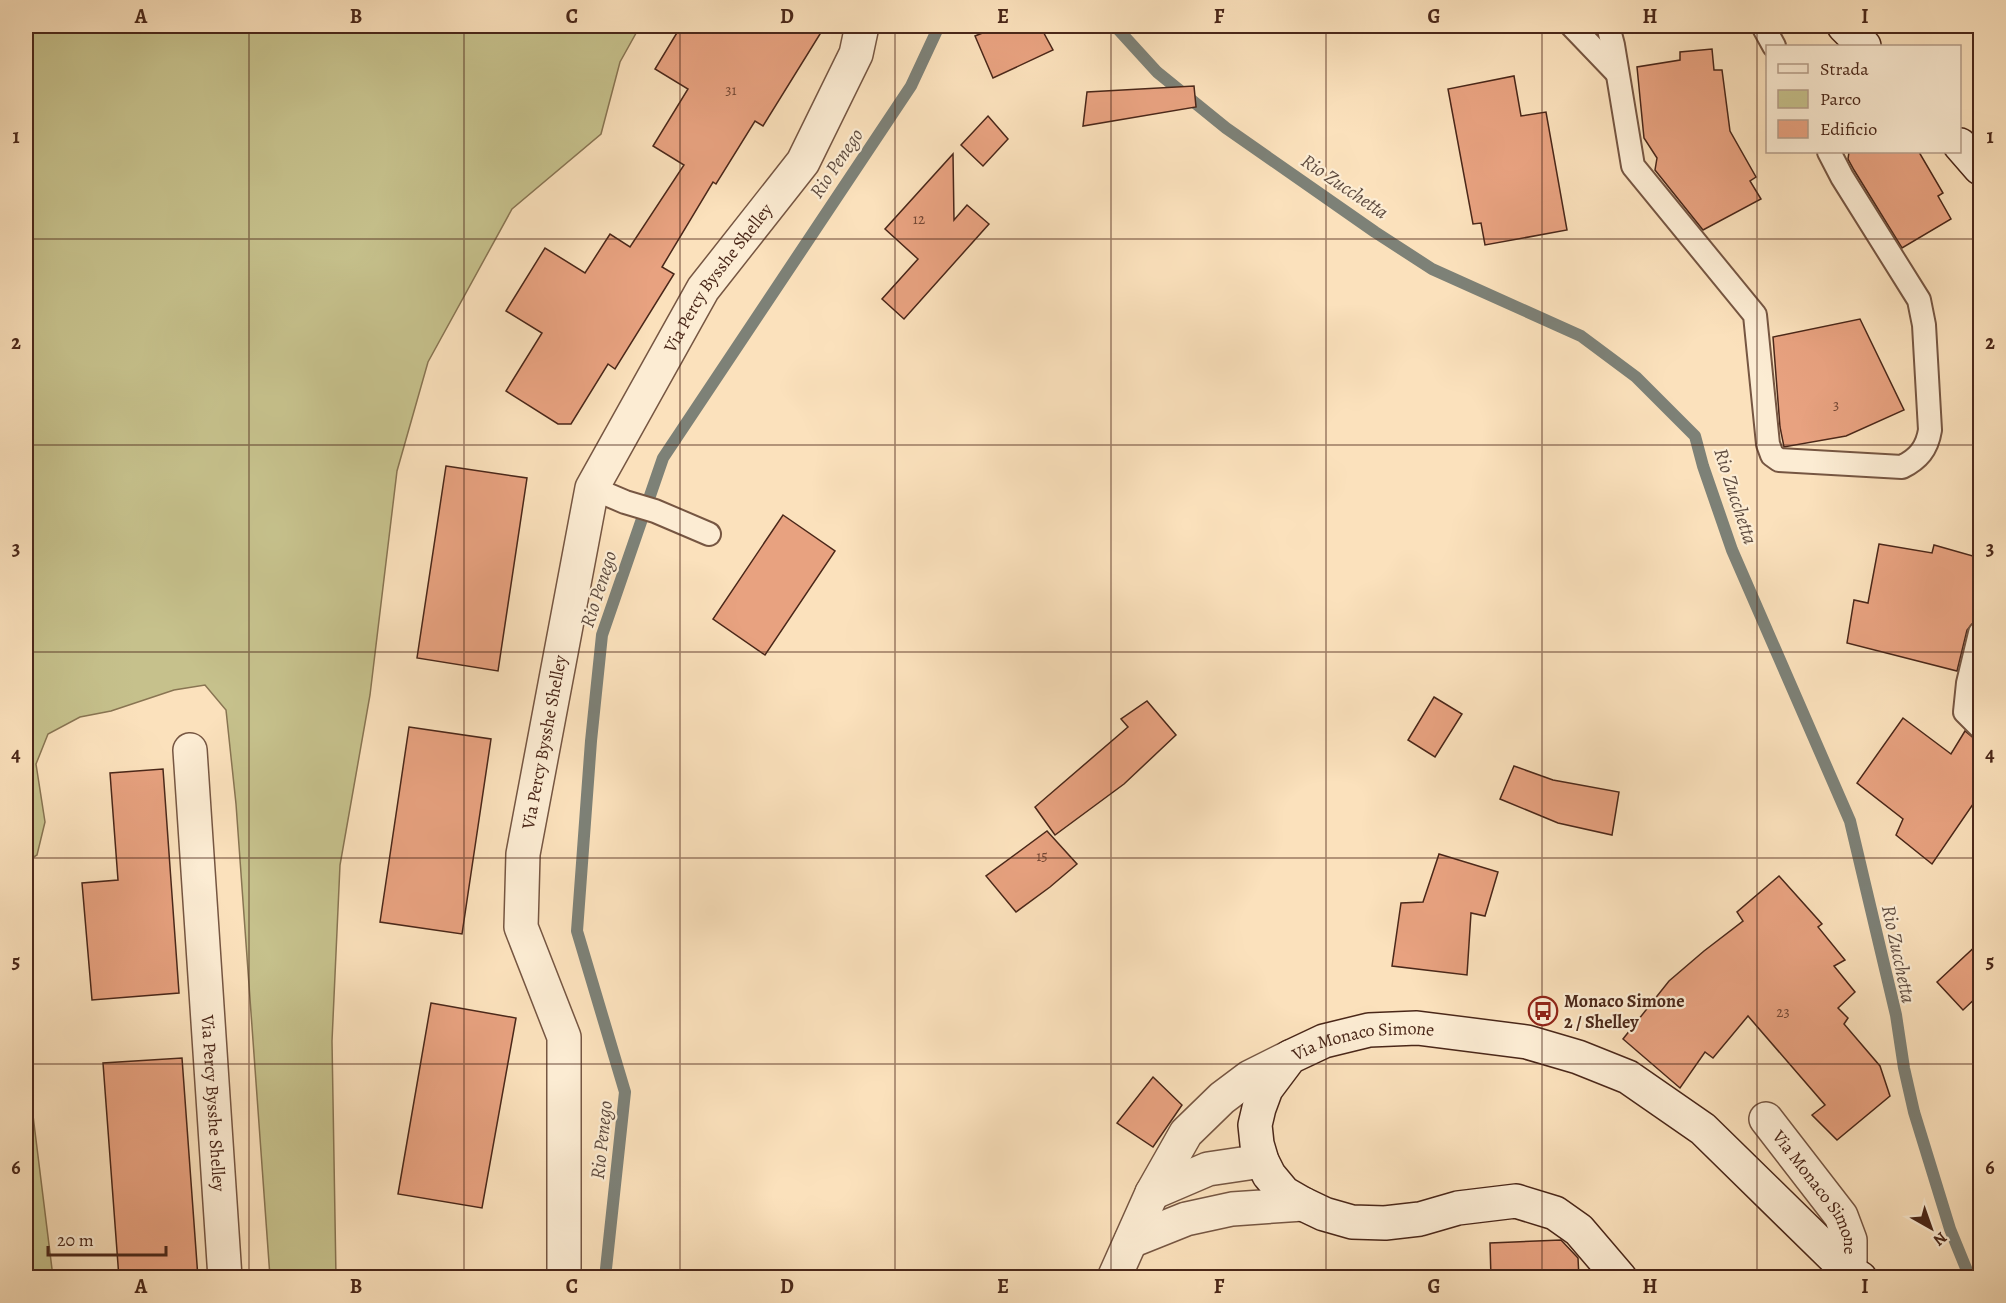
<svg xmlns="http://www.w3.org/2000/svg" width="2006" height="1303" viewBox="0 0 2006 1303" font-family="Alegreya,serif">
<style>
.green{fill:#c6c18c;stroke:#887452;stroke-width:1.5}
.lines{fill:none;stroke-linecap:round;stroke-linejoin:round}
.stream{stroke:#7d8177;stroke-width:12}
.building{fill:#e8a280;stroke:#4a2719;stroke-width:1.5}
.service-casing{stroke:#765642;stroke-width:26}
.minor-casing{stroke:#765642;stroke-width:36}
.secondary-casing{stroke:#4a2719;stroke-width:36}
.service{stroke:#fcecd3;stroke-width:22}
.minor{stroke:#fcecd3;stroke-width:33}
.secondary{stroke:#fcecd3;stroke-width:33}
.grid{fill:none;stroke:#4a2719;stroke-width:1.5;stroke-opacity:0.55}
.labels{text-anchor:middle;stroke-width:4.5;stroke-linejoin:round;paint-order:stroke}
.number-label{font-size:15px;fill:#724633}
.street-label{font-size:18px;fill:#4a2719;stroke:#fcecd3}
.poi-label{font-size:18px;font-weight:bold;fill:#4a2719;stroke:#fcecd3;text-anchor:start}
.water-label{font-size:20px;font-style:italic;fill:#5f4c40;stroke:#fcecd3}
.neatline{fill:none;stroke:#4a2719;stroke-width:2}
.grid-label{font-size:20px;text-anchor:middle;font-weight:bold;fill:#4a2719}
</style>
<rect width="100%" height="100%" fill="#fbe1bc"/>
<filter id="stains"><feTurbulence type="fractalNoise" baseFrequency=".00333" numOctaves="4"/><feColorMatrix values="0 0 0 0 .2 0 0 0 0 .09 0 0 0 0 .02 0 0 0 .5 -.17"/></filter>
<radialGradient id="worn" r=".72"><stop offset=".6" stop-color="#630" stop-opacity="0"/><stop offset="1" stop-color="#630" stop-opacity=".3"/></radialGradient>
<!-- green -->
<g class="green">
<path d="M 26,26 L 640,26 L 620,62 L 601,134 L 512,209 L 428,362 L 397,471 L 370,695 L 340,865 L 332,1041 L 336,1277 L 270,1277 L 236,804 L 226,710 L 205,685 L 174,690 L 111,711 L 80,717 L 48,734 L 36,764 L 45,822 L 37,855 L 26,862 Z"/>
<path d="M 26,1059 L 53,1277 L 26,1277 Z"/>
</g>
<g class="lines">
<!-- stream -->
<g class="stream">
<path d="M 1115,26 L 1157,72 L 1226,128 L 1375,232 L 1432,269 L 1581,336 L 1636,377 L 1695,436 L 1703,466 L 1732,550 L 1850,821 L 1896,1015 L 1904,1068 L 1914,1112 L 1950,1229 L 1970,1278"/>
<path d="M 605,1278 L 625,1092 L 577,931 L 591,741 L 602,635 L 663,458 L 911,86 L 939,26"/>
</g>
</g>
<!-- building -->
<g class="building">
<path d="M 681,26 L 825,26 L 763,126 L 755,121 L 716,184 L 713,182 L 662,267 L 674,274 L 615,369 L 608,364 L 571,424 L 558,424 L 506,391 L 542,333 L 506,311 L 545,248 L 585,273 L 610,234 L 630,247 L 684,165 L 653,146 L 688,89 L 655,69 Z"/>
<path d="M 1000,26 L 1040,26 L 1053,50 L 993,78 L 975,36 Z"/>
<path d="M 1712,49 L 1714,70 L 1722,70 L 1730,131 L 1756,177 L 1750,181 L 1761,199 L 1703,230 L 1655,170 L 1657,158 L 1644,138 L 1637,67 L 1680,60 L 1680,52 Z"/>
<path d="M 1514,76 L 1521,116 L 1546,112 L 1567,230 L 1485,245 L 1481,223 L 1473,224 L 1448,89 Z"/>
<path d="M 1194,86 L 1196,107 L 1083,126 L 1087,92 Z"/>
<path d="M 988,116 L 1008,139 L 983,166 L 961,145 Z"/>
<path d="M 1849,152 L 1919,152 L 1943,193 L 1938,196 L 1951,219 L 1902,248 L 1854,170 L 1848,159 Z"/>
<path d="M 953,154 L 954,220 L 967,205 L 989,224 L 904,319 L 882,299 L 918,259 L 885,229 Z"/>
<path d="M 1860,319 L 1904,410 L 1846,436 L 1784,447 L 1780,427 L 1773,337 Z"/>
<path d="M 446,466 L 527,478 L 498,671 L 417,658 Z"/>
<path d="M 783,515 L 835,551 L 765,655 L 713,619 Z"/>
<path d="M 1879,544 L 1932,553 L 1934,545 L 1980,558 L 1980,601 L 1975,621 L 1967,630 L 1957,671 L 1847,643 L 1854,600 L 1868,603 Z"/>
<path d="M 1434,697 L 1462,714 L 1435,757 L 1408,740 Z"/>
<path d="M 1147,701 L 1176,735 L 1124,784 L 1055,835 L 1035,807 L 1128,727 L 1121,719 Z"/>
<path d="M 1903,718 L 1951,754 L 1965,731 L 1976,740 L 1980,740 L 1980,794 L 1932,864 L 1896,835 L 1903,819 L 1857,783 Z"/>
<path d="M 409,727 L 491,739 L 462,934 L 380,922 Z"/>
<path d="M 1514,766 L 1553,780 L 1619,792 L 1612,835 L 1558,823 L 1500,799 Z"/>
<path d="M 163,769 L 179,993 L 92,1000 L 82,883 L 118,880 L 110,773 Z"/>
<path d="M 1047,831 L 1077,864 L 1050,887 L 1016,912 L 986,876 Z"/>
<path d="M 1439,854 L 1498,872 L 1485,916 L 1471,913 L 1467,975 L 1392,966 L 1401,903 L 1423,902 Z"/>
<path d="M 1779,876 L 1822,924 L 1818,927 L 1845,960 L 1834,966 L 1855,992 L 1838,1008 L 1848,1018 L 1844,1024 L 1880,1066 L 1890,1096 L 1837,1140 L 1812,1115 L 1825,1105 L 1748,1016 L 1713,1058 L 1705,1052 L 1680,1088 L 1623,1039 L 1669,981 L 1704,951 L 1743,921 L 1737,912 Z"/>
<path d="M 1980,942 L 1980,994 L 1963,1010 L 1937,982 Z"/>
<path d="M 431,1003 L 516,1018 L 482,1208 L 398,1194 Z"/>
<path d="M 182,1058 L 198,1278 L 119,1278 L 103,1063 Z"/>
<path d="M 1153,1077 L 1182,1105 L 1153,1147 L 1117,1123 Z"/>
<path d="M 1561,1240 L 1578,1258 L 1579,1278 L 1491,1278 L 1490,1243 Z"/>
</g>
<g class="lines">
<!-- service casing -->
<g class="service-casing">
<g id="service">
<path d="M 1572,26 L 1617,73"/>
<path d="M 1608,26 L 1613,45 L 1633,166 L 1755,315 L 1768,444 L 1772,455 L 1779,460 L 1902,467 C 1918,459 1927,449 1930,430 L 1924,325 L 1919,300 L 1842,177 L 1829,152"/>
<path d="M 1763,26 L 1774,46"/>
<path d="M 592,488 L 625,502 L 655,511 L 709,534"/>
<path d="M 1980,633 L 1968,683 L 1965,712 L 1980,727"/>
</g>
</g>
<!-- minor casing -->
<g class="minor-casing">
<g id="minor">
<path id="s1" d="M 190,750 L 225,1278"/>
<path id="s2" d="M 1766,1119 L 1841,1216 L 1850,1240 L 1850,1273"/>
<path d="M 1152,1193 L 1208,1169 L 1262,1161"/>
<path d="M 1131,1241 L 1186,1219 L 1232,1209 L 1303,1204"/>
<path id="s3" d="M 564,1278 L 564,1037 L 521,927 L 523,854 L 592,488 L 703,289 L 803,162 L 856,54 L 862,26"/>
<path d="M 1114,1278 L 1152,1193 L 1186,1133 L 1222,1098 L 1250,1077 L 1290,1057"/>
</g>
</g>
<!-- secondary casing -->
<g class="secondary-casing">
<g id="secondary">
<path d="M 1844,26 L 1864,46"/>
<path d="M 1960,145 L 1980,168"/>
<path id="s4" d="M 1620,1278 L 1579,1230 L 1555,1213 L 1516,1201 L 1458,1208 L 1420,1219 L 1385,1223 L 1352,1222 L 1324,1214 L 1303,1204 L 1284,1193 L 1269,1175 L 1262,1161 L 1257,1144 L 1255,1125 L 1259,1108 L 1266,1089 L 1290,1057 L 1324,1041 L 1369,1030 L 1417,1028 L 1527,1042 L 1578,1057 L 1628,1077 L 1703,1129 L 1850,1273 L 1860,1278"/>
</g>
</g>
<!-- service -->
<use href="#service" class="service"/>
<!-- minor -->
<use href="#minor" class="minor"/>
<!-- secondary -->
<use href="#secondary" class="secondary"/>
</g>
<!-- grid -->
<path class="grid" d="M 249,26 L 249,1278M 464,26 L 464,1278M 680,26 L 680,1278M 895,26 L 895,1278M 1111,26 L 1111,1278M 1326,26 L 1326,1278M 1542,26 L 1542,1278M 1757,26 L 1757,1278M 26,239 L 1980,239M 26,445 L 1980,445M 26,652 L 1980,652M 26,858 L 1980,858M 26,1064 L 1980,1064"/>
<!-- icons -->
<defs>
<g id="bus-ring" transform="scale(1.5)"><circle r="9.5" fill="#fcecd3" stroke="#8f2418" stroke-width="1.5"/><path d="M-5-6H5V4H4V6H2V4H-2V6H-4V4H-5ZM-3.5-4V0h7V-4ZM-3.5 1.2v1.5H-2V1.2ZM2 1.2v1.5H3.5V1.2Z" fill="#8f2418"/></g>
</defs>
<g fill-rule="evenodd">
<use href="#bus-ring" x="1543" y="1011"/>
</g>
<g class="labels">
<!-- number labels -->
<g class="number-label">
<text x="731" y="95">31</text>
<text x="919" y="224">12</text>
<text x="1836" y="410">3</text>
<text x="1042" y="861">15</text>
<text x="1783" y="1017">23</text>
</g>
<!-- street labels -->
<g class="street-label">
<text dy="6" stroke="none"><textPath href="#s3" startOffset="1050">Via Percy Bysshe Shelley</textPath></text>
<text dy="6" stroke="none"><textPath href="#s3" startOffset="546">Via Percy Bysshe Shelley</textPath></text>
<text dy="6" stroke="none"><textPath href="#s4" startOffset="604">Via Monaco Simone</textPath></text>
<text dy="6" stroke="none"><textPath href="#s1" startOffset="354">Via Percy Bysshe Shelley</textPath></text>
<text dy="6" stroke="none"><textPath href="#s2" startOffset="90">Via Monaco Simone</textPath></text>
</g>
<!-- poi labels -->
<g class="poi-label">
<text x="1564" y="1007">Monaco Simone<tspan x="1564" dy="21">2 / Shelley</tspan></text>
</g>
<!-- water labels -->
<g class="water-label">
<text transform="translate(836 163) rotate(-56)" y="7">Rio Penego</text>
<text transform="translate(1345 186) rotate(34)" y="7">Rio Zucchetta</text>
<text transform="translate(1736 496) rotate(72)" y="7">Rio Zucchetta</text>
<text transform="translate(598 589) rotate(-72)" y="7">Rio Penego</text>
<text transform="translate(1899 954) rotate(78)" y="7">Rio Zucchetta</text>
<text transform="translate(601 1140) rotate(-84)" y="7">Rio Penego</text>
</g>
</g>
<!-- margin -->
<rect width="2006" height="1303" fill="none" stroke="#fbe1bc" stroke-width="66"/>
<!-- legend -->
<rect x="1766" y="45" width="195" height="108" fill="#fcecd3" stroke="#b59d89" stroke-width="1.5"/>
<rect x="1778" y="64" width="30" height="9" fill="#fcecd3" stroke="#b59d89" stroke-width="1.5"/>
<text x="1820" y="75" font-size="18" fill="#4a2719">Strada</text>
<rect x="1778" y="90" width="30" height="18" fill="#c6c18c" stroke="#b59d89" stroke-width="1.5"/>
<text x="1820" y="105" font-size="18" fill="#4a2719">Parco</text>
<rect x="1778" y="120" width="30" height="18" fill="#e8a280" stroke="#b59d89" stroke-width="1.5"/>
<text x="1820" y="135" font-size="18" fill="#4a2719">Edificio</text>
<!-- north arrow -->
<g transform="translate(1931 1228) rotate(140)" stroke="#fcecd3" stroke-width="4.5" paint-order="stroke">
<path d="M0-4.5L10 22L0 15L-10 22Z" fill="#4a2719"/>
<text y="-9" font-size="16" font-weight="bold" text-anchor="middle" fill="#4a2719">N</text>
</g>
<!-- scale -->
<path d="M48 1246v9h118v-9" fill="none" stroke="#4a2719" stroke-width="3"/>
<text x="57" y="1246" font-size="18" fill="#4a2719" stroke="#fcecd3" stroke-width="4.5" paint-order="stroke">20 m</text>
<rect x="33" y="33" width="1940" height="1237" class="neatline"/>
<g class="grid-label">
<text x="141" y="23">A</text>
<text x="356" y="23">B</text>
<text x="572" y="23">C</text>
<text x="787" y="23">D</text>
<text x="1003" y="23">E</text>
<text x="1219" y="23">F</text>
<text x="1434" y="23">G</text>
<text x="1650" y="23">H</text>
<text x="1865" y="23">I</text>
<text x="16" y="143">1</text>
<text x="1990" y="143">1</text>
<text x="16" y="349">2</text>
<text x="1990" y="349">2</text>
<text x="16" y="555">3</text>
<text x="1990" y="555">3</text>
<text x="16" y="761">4</text>
<text x="1990" y="761">4</text>
<text x="16" y="968">5</text>
<text x="1990" y="968">5</text>
<text x="16" y="1174">6</text>
<text x="1990" y="1174">6</text>
<text x="141" y="1293">A</text>
<text x="356" y="1293">B</text>
<text x="572" y="1293">C</text>
<text x="787" y="1293">D</text>
<text x="1003" y="1293">E</text>
<text x="1219" y="1293">F</text>
<text x="1434" y="1293">G</text>
<text x="1650" y="1293">H</text>
<text x="1865" y="1293">I</text>
</g>
<rect width="100%" height="100%" filter="url(#stains)"/>
<rect width="100%" height="100%" fill="url(#worn)"/>
</svg>
